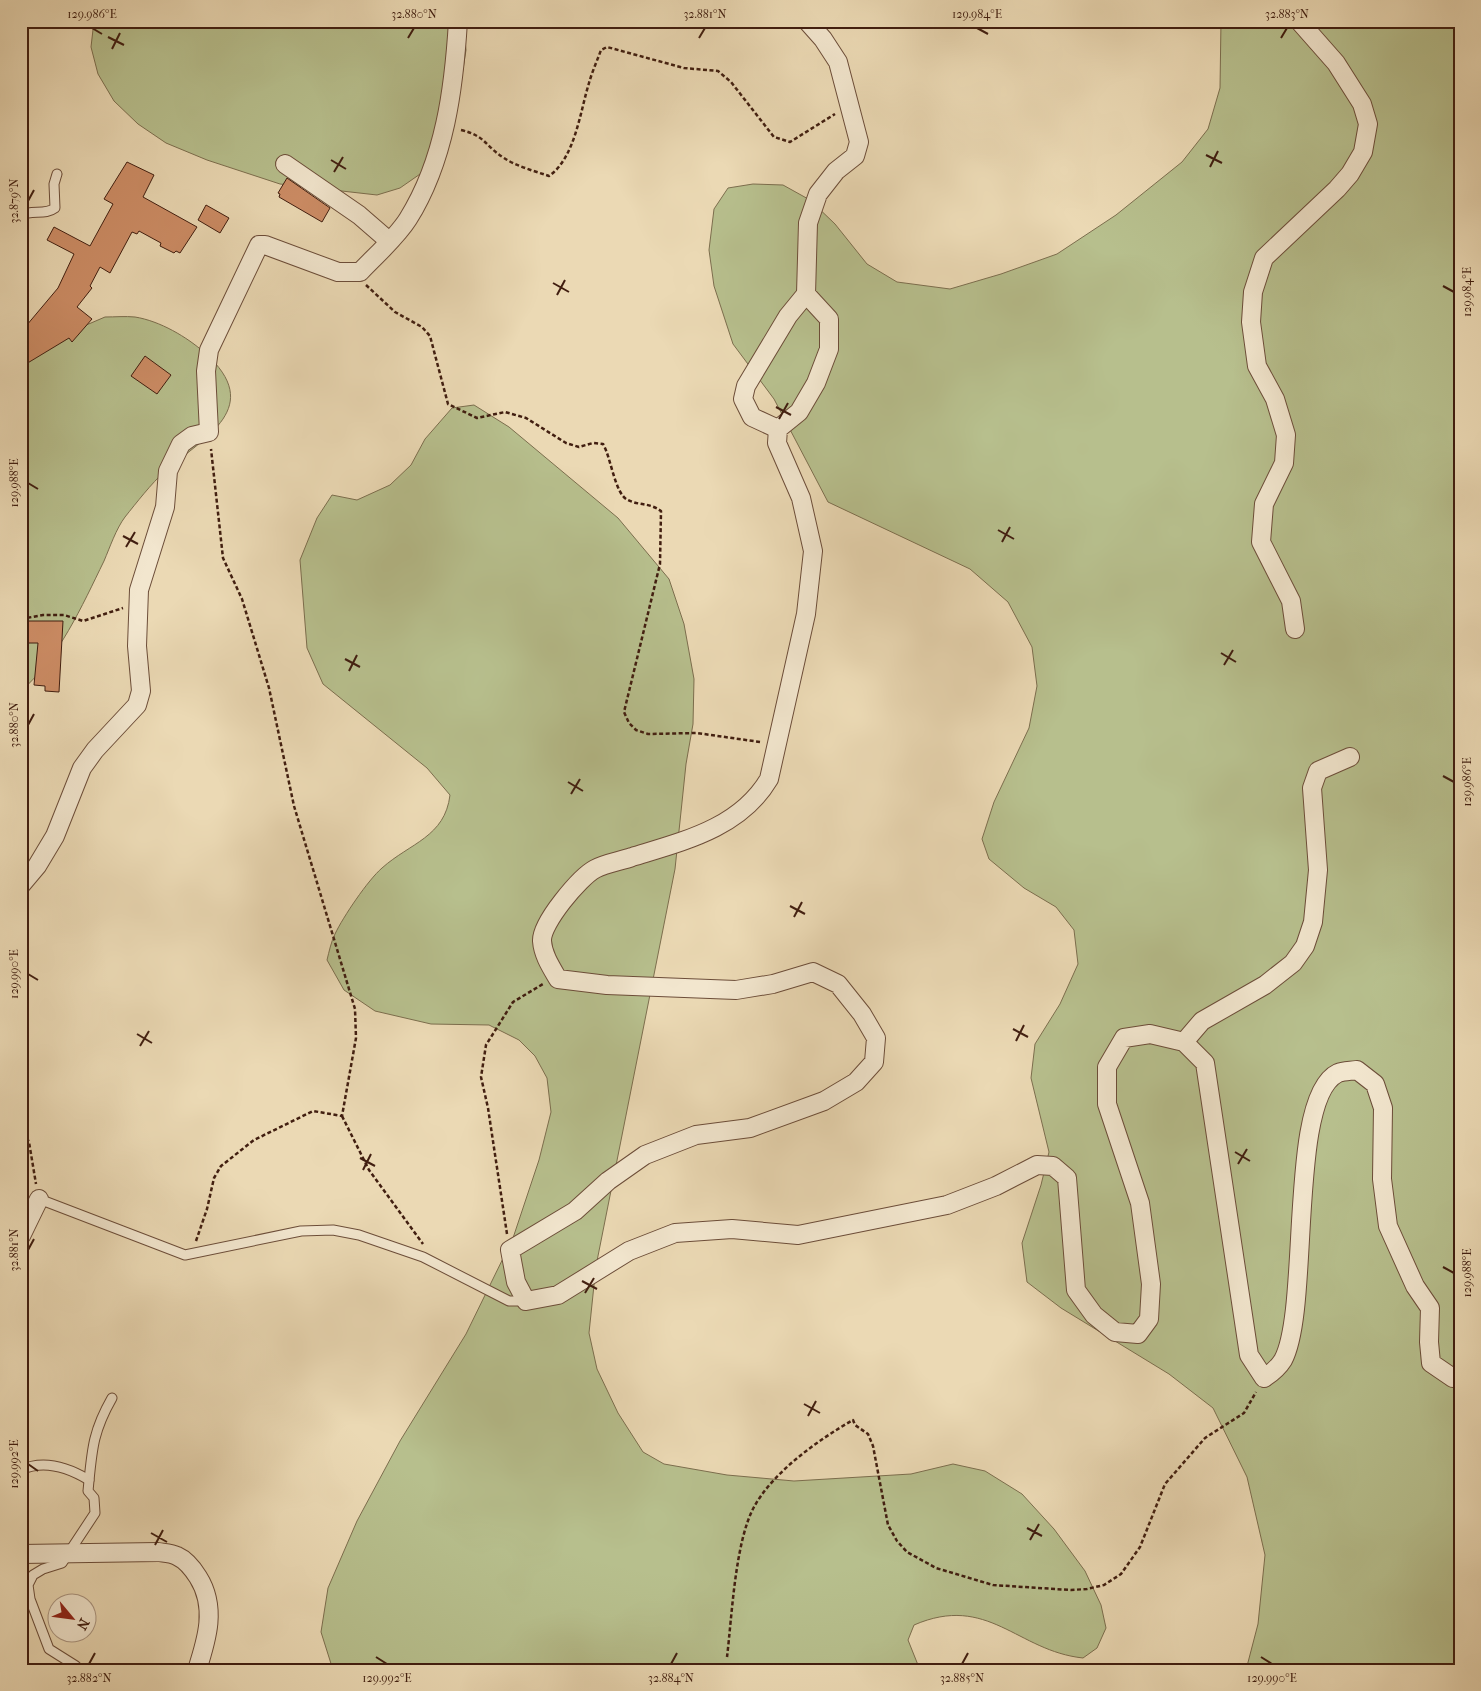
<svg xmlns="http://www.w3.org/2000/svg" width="1481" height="1691" viewBox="0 0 1481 1691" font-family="'IM FELL French Canon',serif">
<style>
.green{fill:#b7bf8d;stroke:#7c6e4e}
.building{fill:#cd8d66;stroke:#411e10}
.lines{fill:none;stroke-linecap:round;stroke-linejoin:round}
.service-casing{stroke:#6c4d39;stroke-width:11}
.minor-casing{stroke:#6c4d39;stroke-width:20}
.path{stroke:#411e10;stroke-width:2.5;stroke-dasharray:4 2.5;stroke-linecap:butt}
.service{stroke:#f2e6ce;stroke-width:9}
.minor{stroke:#f2e6ce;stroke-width:18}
.ticks{fill:none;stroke:#411e10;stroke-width:2}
.neatline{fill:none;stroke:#411e10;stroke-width:2}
.ticks-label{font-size:12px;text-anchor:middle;fill:#411e10}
</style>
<rect width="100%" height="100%" fill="#ebd9b4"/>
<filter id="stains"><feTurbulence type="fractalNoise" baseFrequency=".004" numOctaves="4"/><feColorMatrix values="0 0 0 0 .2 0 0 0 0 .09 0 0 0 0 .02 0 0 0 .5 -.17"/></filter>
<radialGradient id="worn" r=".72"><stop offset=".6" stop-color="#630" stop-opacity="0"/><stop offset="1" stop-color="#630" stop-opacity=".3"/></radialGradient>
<!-- green -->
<g class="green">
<path d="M 94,21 L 463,21 L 466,50 L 458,101 L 423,172 L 400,188 L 377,195 L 280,184 L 207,160 L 166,143 L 138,124 L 114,101 L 98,74 L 91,47 Z"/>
<path d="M 1221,21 L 1460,21 L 1460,1670 L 1246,1670 L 1258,1624 L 1265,1555 L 1247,1477 L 1213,1408 L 1169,1374 L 1061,1308 L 1027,1282 L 1022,1243 L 1041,1185 L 1049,1152 L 1031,1078 L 1035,1044 L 1060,1004 L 1078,964 L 1074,930 L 1056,907 L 1024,888 L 989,859 L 982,839 L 994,802 L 1029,728 L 1037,686 L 1032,647 L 1008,602 L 970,569 L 828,502 L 774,399 L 733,344 L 714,286 L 709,250 L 714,209 L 728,188 L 753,184 L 783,185 L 810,200 L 835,224 L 867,264 L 897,282 L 950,289 L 1001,274 L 1057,254 L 1116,215 L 1182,162 L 1208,129 L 1220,88 Z"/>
<path d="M 105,317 C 115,317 125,316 135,317 C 160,321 187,337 205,353 C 265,407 206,436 165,471 C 151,484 137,502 125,517 C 116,529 110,547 104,561 C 82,606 59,658 21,691 L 21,353 Z"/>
<path d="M 474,405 L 509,427 L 618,518 L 669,579 L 684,624 L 694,679 L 693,724 L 686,764 L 675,869 L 596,1266 L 589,1333 L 597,1369 L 618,1413 L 643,1452 L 664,1464 L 727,1475 L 794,1481 L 911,1474 L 953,1464 L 985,1471 L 1022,1494 L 1054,1529 L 1085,1571 L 1101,1605 L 1106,1628 L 1097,1648 L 1083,1658 C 1017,1651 988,1593 914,1625 L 908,1640 L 920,1670 L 333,1670 L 321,1632 L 328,1588 L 357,1521 L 400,1441 L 466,1334 L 513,1238 L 539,1160 L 551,1112 L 547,1078 L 535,1056 L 519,1040 L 489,1025 L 431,1024 L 375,1011 L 344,990 L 327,960 C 329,952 331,942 335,934 C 343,917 368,880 382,868 C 410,843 445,837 450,795 L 427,768 L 323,684 L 307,648 L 300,560 L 317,518 L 332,495 L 357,500 L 390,485 L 411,465 L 425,439 L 452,408 Z"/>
</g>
<!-- building -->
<g class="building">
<path d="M 127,162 L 154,175 L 143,197 L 197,227 L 180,253 L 176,251 L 174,253 L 160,246 L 161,243 L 139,231 L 137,234 L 132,232 L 110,273 L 100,267 L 90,286 L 92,288 L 77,307 L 92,319 L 72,342 L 69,338 L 21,367 L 21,332 L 58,288 L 74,254 L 47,240 L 54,227 L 90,246 L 113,204 L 104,199 Z"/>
<path d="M 287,178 L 330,208 L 322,222 L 279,197 L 280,194 L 278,193 Z"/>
<path d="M 206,205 L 229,218 L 220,233 L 198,220 Z"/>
<path d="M 145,356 L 171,375 L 157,394 L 131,376 Z"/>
<path d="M 26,621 L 63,621 L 59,692 L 45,691 L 45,686 L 34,685 L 38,643 L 26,643 Z"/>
</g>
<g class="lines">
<!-- service casing -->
<g class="service-casing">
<g id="service">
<path d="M 21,215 C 32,210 46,215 55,208 L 54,184 L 57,174"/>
<path d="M 21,653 L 22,654"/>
<path d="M 39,1199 L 185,1255 L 301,1231 L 333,1230 L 359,1235 L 423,1257 L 509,1301 L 526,1301"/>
<path d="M 21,1420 L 21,1435"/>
<path d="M 21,1470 C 44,1459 69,1468 89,1480"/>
<path d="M 77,1670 L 76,1666 L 49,1649 L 30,1599 L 28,1585 L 33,1575 L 43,1569 L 62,1563 L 95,1513 L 94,1498 L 88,1491 C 92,1451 92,1433 112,1398"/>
</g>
</g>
<!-- minor casing -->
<g class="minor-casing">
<g id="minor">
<path d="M 807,21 L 823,39 L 838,62 L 859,142 L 855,156 L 836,171 L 818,194 L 808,223 L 806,294 L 829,319 L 829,349 L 816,383 L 799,412 L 778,429 L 777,443 L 801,498 L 813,551 L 806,614 L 769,779 C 740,828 684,841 632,857 C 621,861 606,863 595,869 C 580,877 541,923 542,941 C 543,955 551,967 558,979 L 607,985 L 736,990 L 773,984 L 813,972 L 838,984 L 862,1014 L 876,1038 L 874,1062 L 856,1082 L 824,1101 L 750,1128 L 696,1135 L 645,1155 L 608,1181 L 575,1211 L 510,1250 L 516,1282 L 526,1301 L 558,1295 L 629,1251 L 675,1233 L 732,1229 L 798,1235 L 947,1205 L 996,1186 L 1037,1165 L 1053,1166 L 1067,1178 L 1076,1290 L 1094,1315 L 1115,1332 L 1138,1334 L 1149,1319 L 1151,1284 L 1140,1203 L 1107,1104 L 1107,1067 L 1124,1038 L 1150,1034 L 1184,1042 L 1205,1063 L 1249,1355 L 1264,1378 C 1272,1373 1278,1368 1283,1360 C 1311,1308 1287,1097 1338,1073 C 1343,1071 1351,1071 1357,1070 L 1375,1084 L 1383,1108 L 1382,1179 L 1388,1226 L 1415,1286 L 1430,1308 L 1429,1342 L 1431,1363 L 1453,1378 L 1460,1377"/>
<path d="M 285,164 L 359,215 L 389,241"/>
<path d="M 778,429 L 752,417 L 743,399 L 746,386 L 788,316 L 806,294"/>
<path d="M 1295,629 L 1291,601 L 1261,542 L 1264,504 L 1284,463 L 1286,435 L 1275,399 L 1257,366 L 1251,322 L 1253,292 L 1264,258 L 1337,189 L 1350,174 L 1363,152 L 1368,124 L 1362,104 L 1336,63 L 1299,21"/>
<path d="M 21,885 L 37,866 L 55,836 L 82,768 L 95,750 L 137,705 L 141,691 L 137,646 L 139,590 L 165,507 L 168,471 L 181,444 L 192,436 L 209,432 L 206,371 L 209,350 L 259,245 L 265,245 L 338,272 L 360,272 C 376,255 396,238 408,219 C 445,160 454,88 458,21"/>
<path d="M 1184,1042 L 1202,1021 L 1265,985 L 1293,963 L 1305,946 L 1313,922 L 1318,870 L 1312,788 L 1318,771 L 1350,757"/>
<path d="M 21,1236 L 39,1199"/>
<path d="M 21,1554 L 158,1552 C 164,1553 171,1553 177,1556 C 186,1560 193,1569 198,1577 C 217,1607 207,1639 197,1670"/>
</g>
</g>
<!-- path -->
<g class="path">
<path d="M 461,130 C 486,136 485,146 504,158 C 516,166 534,171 549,176 C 575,158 580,112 589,83 C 592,72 597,61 601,50 L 607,47 L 684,68 L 718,71 L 731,82 L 774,137 L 790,142 L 835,114"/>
<path d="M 366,285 L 395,312 L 422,327 L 430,336 L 448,404 L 477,418 L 505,412 L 526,418 L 566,443 L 579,447 L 593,443 L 603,444 C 611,457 615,495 628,500 C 640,506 648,502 661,511 L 660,564 L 624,712 L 629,723 L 636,730 L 648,734 L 697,733 L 760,742"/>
<path d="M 21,619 L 43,615 L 64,615 L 83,621 L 123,608"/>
<path d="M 342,1116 L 369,1170 L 423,1244"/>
<path d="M 21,1126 L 29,1142 L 36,1184"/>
<path d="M 507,1234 L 488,1108 L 481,1077 L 486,1045 L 513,1002 L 543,984"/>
<path d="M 196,1241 L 207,1209 L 214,1178 L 221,1166 L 254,1140 L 313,1111 L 342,1116 L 356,1038 L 355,1009 L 294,806 L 269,688 L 242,599 L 223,558 L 211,449"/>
<path d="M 727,1657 C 732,1616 735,1542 754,1507 C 773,1472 818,1440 853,1420 L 855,1425 L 868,1434 L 873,1446 L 888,1525 L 897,1541 L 907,1552 L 936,1568 L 993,1585 L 1071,1590 L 1087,1589 L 1104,1585 L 1121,1574 L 1140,1547 L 1165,1484 L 1205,1438 L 1244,1413 L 1256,1392"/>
</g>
<!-- service -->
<use href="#service" class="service"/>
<!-- minor -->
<use href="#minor" class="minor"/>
</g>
<!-- ticks -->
<path class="ticks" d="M 92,28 L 102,34M 977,28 L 988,34M 108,37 L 124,45M 408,38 L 414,28M 699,38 L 705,28M 1281,38 L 1287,28M 112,49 L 120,33M 1206,155 L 1222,163M 331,160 L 346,169M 1210,167 L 1218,151M 334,172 L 343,157M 28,201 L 34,190M 553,283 L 569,292M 1443,286 L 1454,292M 557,295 L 565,280M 776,407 L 791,415M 779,419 L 788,403M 28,483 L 38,489M 998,530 L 1014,539M 123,536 L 138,544M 1002,542 L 1010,527M 126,547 L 135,532M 1221,653 L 1236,662M 345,659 L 360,667M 1224,665 L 1233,650M 349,671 L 357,655M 28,725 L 34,714M 1443,776 L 1454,782M 568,782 L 583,791M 571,794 L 580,779M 790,906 L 805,914M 794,917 L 802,902M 28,974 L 38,980M 1013,1029 L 1028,1037M 137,1034 L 152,1043M 1016,1041 L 1024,1025M 140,1046 L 149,1031M 1235,1152 L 1250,1161M 360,1158 L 375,1166M 1238,1164 L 1247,1149M 363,1170 L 371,1154M 28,1250 L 34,1239M 1443,1267 L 1454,1273M 582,1281 L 597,1289M 585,1293 L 594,1278M 804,1404 L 820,1413M 808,1416 L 816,1401M 28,1464 L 38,1471M 1027,1528 L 1042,1536M 151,1533 L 167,1542M 1030,1540 L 1039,1524M 155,1545 L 163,1530M 376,1657 L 387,1664M 1261,1657 L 1272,1664M 89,1664 L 95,1653M 671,1664 L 677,1653M 962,1664 L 968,1653"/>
<!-- margin -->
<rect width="1481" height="1691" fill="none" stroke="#ebd9b4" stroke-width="55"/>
<!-- north arrow -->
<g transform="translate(72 1618) rotate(119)"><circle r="24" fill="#f2e6ce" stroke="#ab9682"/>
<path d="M0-4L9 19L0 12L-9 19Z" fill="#8f2418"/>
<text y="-8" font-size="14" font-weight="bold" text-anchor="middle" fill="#411e10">N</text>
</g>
<rect x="28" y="28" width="1426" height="1636" class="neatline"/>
<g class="ticks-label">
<text x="92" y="18">129.986°E</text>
<text x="414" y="18">32.880°N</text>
<text x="705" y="18">32.881°N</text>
<text x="977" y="18">129.984°E</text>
<text x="1287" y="18">32.883°N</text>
<text transform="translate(14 201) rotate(-90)" y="4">32.879°N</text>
<text transform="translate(1467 292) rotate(-90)" y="4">129.984°E</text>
<text transform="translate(14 483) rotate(-90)" y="4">129.988°E</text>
<text transform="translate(14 725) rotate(-90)" y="4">32.880°N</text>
<text transform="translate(1467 782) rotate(-90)" y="4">129.986°E</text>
<text transform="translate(14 974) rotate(-90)" y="4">129.990°E</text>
<text transform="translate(14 1250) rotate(-90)" y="4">32.881°N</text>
<text transform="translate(1467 1273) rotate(-90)" y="4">129.988°E</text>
<text transform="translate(14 1464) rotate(-90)" y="4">129.992°E</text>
<text x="89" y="1682">32.882°N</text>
<text x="387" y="1682">129.992°E</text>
<text x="671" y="1682">32.884°N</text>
<text x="962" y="1682">32.885°N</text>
<text x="1272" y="1682">129.990°E</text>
</g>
<rect width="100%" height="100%" filter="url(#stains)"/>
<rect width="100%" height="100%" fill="url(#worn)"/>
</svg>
